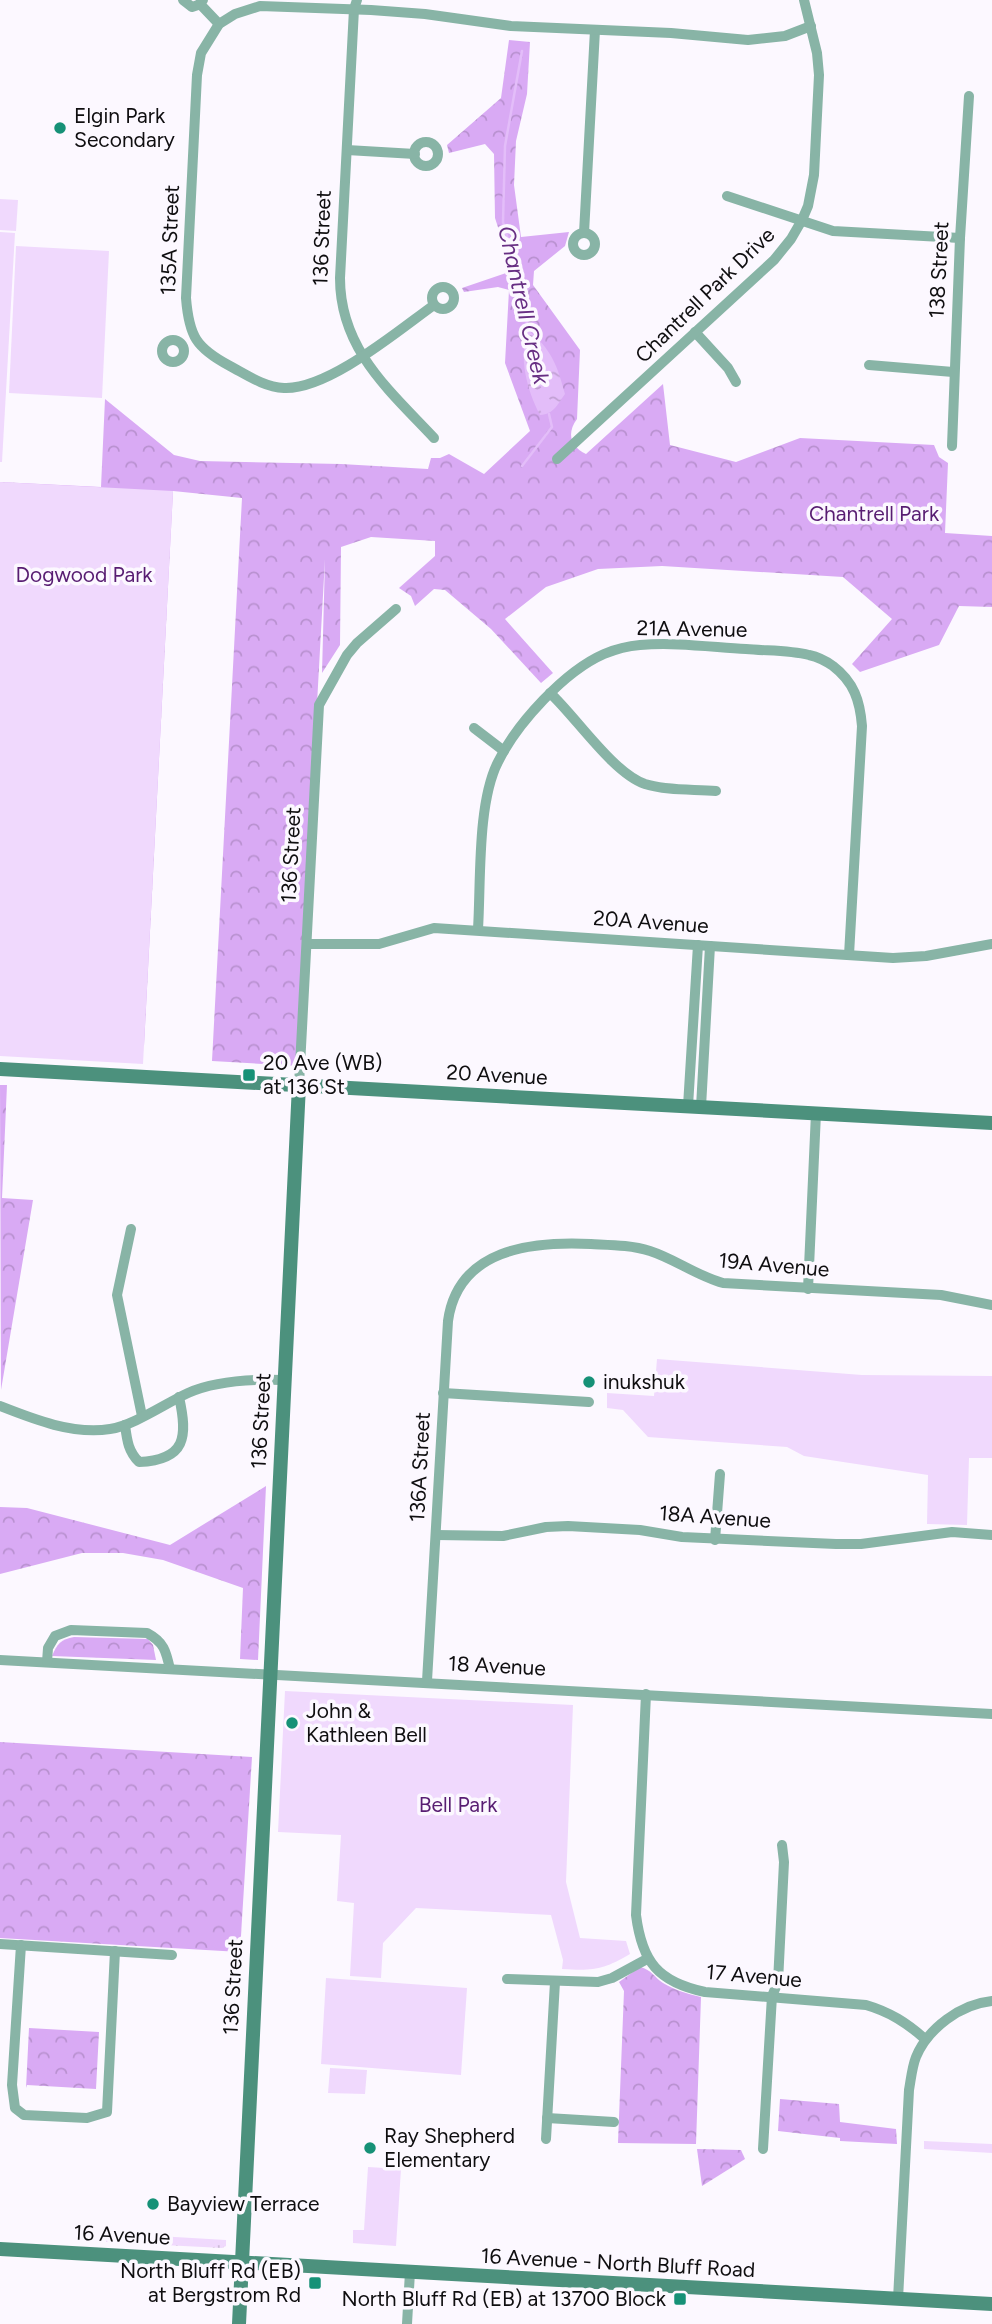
<svg xmlns="http://www.w3.org/2000/svg" width="992" height="2324" viewBox="0 0 992 2324" font-family="Figtree,sans-serif">
<style>
.grass{fill:url(#grass-tufts)}
.forest{fill:url(#forest-crowns)}
.park{fill:#f0d9fd}
.water{fill:url(#water-ripples)}
.lines{fill:none;stroke-linecap:round;stroke-linejoin:round}
.stream{stroke:#e3bdf9;stroke-width:2.5}
.street{stroke:#88b4a6;stroke-width:10}
.secondary{stroke:#4c917d;stroke-width:14}
.poi-dot{fill:#169177;stroke:#fcf8ff;stroke-width:2.5}
.labels{text-anchor:middle;stroke-width:7;stroke-linejoin:round;paint-order:stroke}
.poi-label{font-size:21px;fill:#0f0e10;stroke:#fcf8ff;text-anchor:start}
.street-label{font-size:21px;fill:#0f0e10;stroke:#fcf8ff}
.park-label{font-size:21px;fill:#581d72;stroke:#fcf8ff}
.water-label{font-size:23px;font-style:italic;fill:#672e83;stroke:#fcf8ff}
</style>
<defs>
<pattern id="grass-tufts" width="24" height="20" patternUnits="userSpaceOnUse" patternTransform="scale(1.75)"><rect width="24" height="20" fill="#f0d9fd"/><path d="M3 7l-1-3M5 7V3M7 7l1-3M15 17l-1-3M17 17v-4M19 17l1-3" fill="none" stroke="#cdb9d8"/></pattern>
<pattern id="forest-crowns" width="20" height="18" patternUnits="userSpaceOnUse" patternTransform="scale(1.75)"><rect width="20" height="18" fill="#d9aaf4"/><path d="M2 6a3 3 0 1 1 6 0M12 15a3 3 0 1 1 6 0" fill="none" stroke="#b991d0"/></pattern>
<pattern id="water-ripples" width="26" height="14" patternUnits="userSpaceOnUse" patternTransform="scale(1.75)"><rect width="26" height="14" fill="#e3bdf9"/><path d="M2 4q2-2 4 0t4 0M15 11q2-2 4 0t4 0" fill="none" stroke="#c2a1d4"/></pattern>
</defs>
<rect width="100%" height="100%" fill="#fcf8ff"/>
<!-- grass -->
<path class="grass" d="M 107,2233 L 226,2240 L 226,2246 L 222,2248 L 106,2242 Z"/>
<!-- forest -->
<g class="forest">
<path d="M 509,40 L 530,42 L 527,94 L 516,141 L 514,185 L 521,237 L 569,232 L 565,246 L 534,271 L 533,285 L 580,350 L 577,419 C 566,434 571,447 586,454 L 663,384 L 670,445 L 736,462 L 800,438 L 934,445 L 939,457 L 948,463 L 945,533 L 992,536 L 992,607 L 959,606 L 939,645 L 860,672 L 852,664 L 892,619 L 843,577 L 662,566 L 598,569 L 546,587 L 505,619 L 553,673 L 541,683 L 491,629 L 445,590 L 434,589 L 415,606 L 411,596 L 399,588 L 435,556 L 435,541 L 371,537 L 341,547 L 340,645 L 322,673 L 325,559 L 297,1066 L 212,1061 L 242,498 L 173,491 L 144,1046 L 0,893 L 0,482 L 101,487 L 105,399 L 174,455 L 200,461 L 341,464 L 428,469 L 431,458 L 440,458 L 449,454 L 484,474 L 530,431 L 505,363 L 509,290 L 498,287 L 464,292 L 462,288 L 509,272 L 510,264 L 495,218 L 494,154 L 485,144 L 449,153 L 447,145 L 501,98 Z"/>
<path d="M 0,1085 L 7,1085 L 2,1198 L 33,1200 L 1,1390 Z"/>
<path d="M 266,1486 L 258,1660 L 240,1659 L 243,1588 L 163,1560 L 123,1553 L 82,1553 L 0,1574 L 0,1507 L 27,1508 L 170,1545 Z"/>
<path d="M 74,1637 L 148,1639 L 153,1645 L 156,1660 L 52,1656 C 57,1644 61,1639 74,1637 Z"/>
<path d="M 0,1742 L 252,1757 L 240,1952 L 0,1938 Z"/>
<path d="M 640,1967 C 652,1970 654,1977 663,1983 C 675,1990 687,1994 701,1997 L 696,2144 L 618,2143 L 624,1991 L 619,1982 Z"/>
<path d="M 29,2028 L 99,2032 L 96,2089 L 27,2085 L 26,2088 Z"/>
<path d="M 780,2099 L 839,2104 L 840,2122 L 896,2129 L 897,2144 L 840,2141 L 840,2138 L 778,2131 Z"/>
<path d="M 697,2149 L 741,2150 L 745,2159 L 702,2186 Z"/>
</g>
<!-- park -->
<g class="park">
<path d="M 0,199 L 18,200 L 16,231 L 0,230 Z"/>
<path d="M 0,232 L 15,233 L 2,462 L 0,462 Z"/>
<path d="M 16,246 L 109,251 L 102,398 L 9,393 Z"/>
<path d="M 0,482 L 173,491 L 143,1064 L 0,1056 Z"/>
<path d="M 657,1359 L 862,1375 L 992,1376 L 992,1458 L 969,1458 L 967,1525 L 927,1524 L 928,1475 L 804,1456 L 787,1447 L 648,1437 L 623,1410 L 607,1408 L 607,1393 L 654,1396 Z"/>
<path d="M 285,1691 L 573,1705 L 566,1882 L 580,1938 L 626,1941 L 630,1954 C 603,1970 593,1971 562,1969 L 563,1960 L 551,1915 L 416,1908 L 383,1943 L 381,1978 L 350,1976 L 354,1903 L 337,1901 L 341,1835 L 278,1832 Z"/>
<path d="M 326,1978 L 467,1988 L 461,2075 L 321,2064 Z"/>
<path d="M 330,2068 L 367,2070 L 365,2094 L 328,2093 Z"/>
<path d="M 924,2141 L 992,2144 L 992,2153 L 924,2149 Z"/>
<path d="M 368,2167 L 401,2169 L 396,2246 L 353,2243 L 353,2230 L 364,2230 Z"/>
</g>
<!-- water -->
<path class="water" d="M 528,330 C 552,350 557,365 565,394 C 557,405 554,414 540,415 C 527,390 518,357 528,330 Z"/>
<g class="lines">
<!-- stream -->
<g class="stream">
<path d="M 522,51 L 505,146 L 503,222 L 513,257 L 529,333"/>
<path d="M 522,466 L 552,427 L 549,414"/>
</g>
<!-- street -->
<g class="street">
<path d="M 183,0 L 192,7 L 198,5 L 203,0"/>
<path d="M 357,0 L 354,9 L 340,278 C 340,349 389,390 434,438"/>
<path d="M 200,4 L 219,24"/>
<circle cx="426" cy="154" r="12"/>
<path d="M 347,150 L 415,154"/>
<path d="M 727,196 L 833,231 L 960,238"/>
<circle cx="584" cy="244" r="11"/>
<path d="M 584,233 L 595,30"/>
<circle cx="443" cy="298" r="11"/>
<path d="M 434,305 C 399,330 328,390 284,388 C 264,387 247,375 230,366 C 196,348 189,336 186,298 L 197,75 L 201,53 L 219,24 L 235,14 L 260,6 L 371,10 L 425,14 L 511,26 L 671,33 L 748,40 L 785,36 L 811,26"/>
<path d="M 695,332 L 728,368 L 736,382"/>
<circle cx="173" cy="351" r="11"/>
<path d="M 869,365 L 953,372"/>
<path d="M 952,446 L 960,238 L 969,96"/>
<path d="M 557,459 L 774,260 L 791,239 L 802,220 L 808,206 L 814,175 L 819,75 L 817,53 L 804,0"/>
<path d="M 550,693 C 576,717 613,773 645,784 C 667,791 694,789 716,791"/>
<path d="M 474,728 L 504,751"/>
<path d="M 478,929 C 481,882 477,803 498,762 C 517,723 565,671 604,654 C 616,649 628,646 640,645 C 675,642 711,647 746,649 C 767,651 789,650 809,655 C 818,657 826,661 833,666 C 854,682 860,701 862,726 L 849,955"/>
<path d="M 308,944 L 379,944 L 434,928 L 893,958 L 926,956 L 992,944"/>
<path d="M 299,1085 L 319,705 L 347,655 L 357,643 L 396,609"/>
<path d="M 688,1106 L 698,945"/>
<path d="M 701,1107 L 710,946"/>
<path d="M 131,1229 L 117,1295 L 142,1416"/>
<path d="M 808,1289 L 816,1113"/>
<path d="M 443,1393 L 589,1402"/>
<path d="M 0,1406 C 33,1419 73,1435 110,1429 C 133,1426 166,1403 188,1393 C 217,1380 253,1379 284,1380"/>
<path d="M 125,1425 C 127,1440 128,1451 139,1462 C 186,1460 188,1437 179,1397"/>
<path d="M 436,1535 L 503,1536 L 546,1527 L 568,1526 L 640,1530 L 682,1537 L 836,1544 L 861,1544 L 952,1532 L 992,1535"/>
<path d="M 715,1540 L 720,1474"/>
<path d="M 0,1660 L 992,1714"/>
<path d="M 47,1662 L 48,1648 L 55,1636 L 71,1630 L 147,1633 C 164,1642 166,1651 170,1669"/>
<path d="M 427,1681 L 448,1321 C 458,1249 531,1241 591,1244 C 611,1245 631,1245 650,1251 C 675,1259 697,1276 723,1283 L 941,1295 L 992,1305"/>
<path d="M 646,1694 L 636,1915 C 642,1962 658,1982 705,1992 L 866,2005 C 890,2012 907,2023 925,2039"/>
<path d="M 0,1944 L 172,1955"/>
<path d="M 21,1945 L 12,2085 L 15,2108 L 24,2115 L 87,2118 L 107,2112 L 115,1951"/>
<path d="M 507,1979 L 598,1982 L 612,1978 L 647,1959"/>
<path d="M 547,2118 L 614,2122"/>
<path d="M 546,2139 L 555,1982"/>
<path d="M 763,2149 L 772,1996 L 778,1982 L 784,1862 L 782,1845"/>
<path d="M 898,2299 L 909,2090 C 911,2079 912,2067 916,2057 C 928,2028 961,2004 992,2001"/>
<path d="M 407,2324 L 410,2272"/>
</g>
<!-- secondary -->
<g class="secondary">
<path d="M 0,1069 L 992,1123"/>
<path d="M 0,2249 L 992,2304"/>
<path d="M 239,2324 L 299,1085"/>
</g>
</g>
<!-- markers -->
<g class="poi-dot">
<circle cx="60" cy="128" r="7"/>
<rect x="242" y="1068" width="14" height="14" rx="3.5"/>
<circle cx="589" cy="1382" r="7"/>
<circle cx="292" cy="1723" r="7"/>
<circle cx="370" cy="2148" r="7"/>
<circle cx="153" cy="2204" r="7"/>
<rect x="308" y="2276" width="14" height="14" rx="3.5"/>
<rect x="673" y="2292" width="14" height="14" rx="3.5"/>
</g>
<g class="labels">
<!-- poi labels -->
<g class="poi-label">
<text x="74" y="123">Elgin Park<tspan x="74" dy="24">Secondary</tspan></text>
<text x="263" y="1070">20 Ave (WB)<tspan x="263" dy="24">at 136 St</tspan></text>
<text x="603" y="1389">inukshuk</text>
<text x="306" y="1718">John &amp;<tspan x="306" dy="24">Kathleen Bell</tspan></text>
<text x="384" y="2143">Ray Shepherd<tspan x="384" dy="24">Elementary</tspan></text>
<text x="167" y="2211">Bayview Terrace</text>
<text x="301" y="2278" text-anchor="end">North Bluff Rd (EB)<tspan x="301" dy="24">at Bergstrom Rd</tspan></text>
<text x="666" y="2306" text-anchor="end">North Bluff Rd (EB) at 13700 Block</text>
</g>
<!-- street labels -->
<g class="street-label">
<text transform="translate(322 238) rotate(-88)" y="7">136 Street</text>
<text transform="translate(170 240) rotate(-88)" y="7">135A Street</text>
<text transform="translate(939 270) rotate(-87)" y="7">138 Street</text>
<text transform="translate(705 295) rotate(-44)" y="7">Chantrell Park Drive</text>
<text transform="translate(692 629) rotate(1)" y="7">21A Avenue</text>
<text transform="translate(291 855) rotate(-87)" y="7">136 Street</text>
<text transform="translate(651 922) rotate(4)" y="7">20A Avenue</text>
<text transform="translate(497 1075) rotate(3)" y="7">20 Avenue</text>
<text transform="translate(774 1265) rotate(5)" y="7">19A Avenue</text>
<text transform="translate(261 1421) rotate(-87)" y="7">136 Street</text>
<text transform="translate(420 1467) rotate(-87)" y="7">136A Street</text>
<text transform="translate(715 1517) rotate(4)" y="7">18A Avenue</text>
<text transform="translate(497 1666) rotate(3)" y="7">18 Avenue</text>
<text transform="translate(754 1976) rotate(5)" y="7">17 Avenue</text>
<text transform="translate(233 1987) rotate(-87)" y="7">136 Street</text>
<text transform="translate(122 2235) rotate(3)" y="7">16 Avenue</text>
<text transform="translate(618 2263) rotate(3)" y="7">16 Avenue - North Bluff Road</text>
</g>
<!-- park labels -->
<g class="park-label">
<text x="874" y="521">Chantrell Park</text>
<text x="84" y="582">Dogwood Park</text>
<text x="458" y="1812">Bell Park</text>
</g>
<!-- water labels -->
<g class="water-label">
<text transform="translate(524 305) rotate(77)" y="8">Chantrell Creek</text>
</g>
</g>
</svg>
